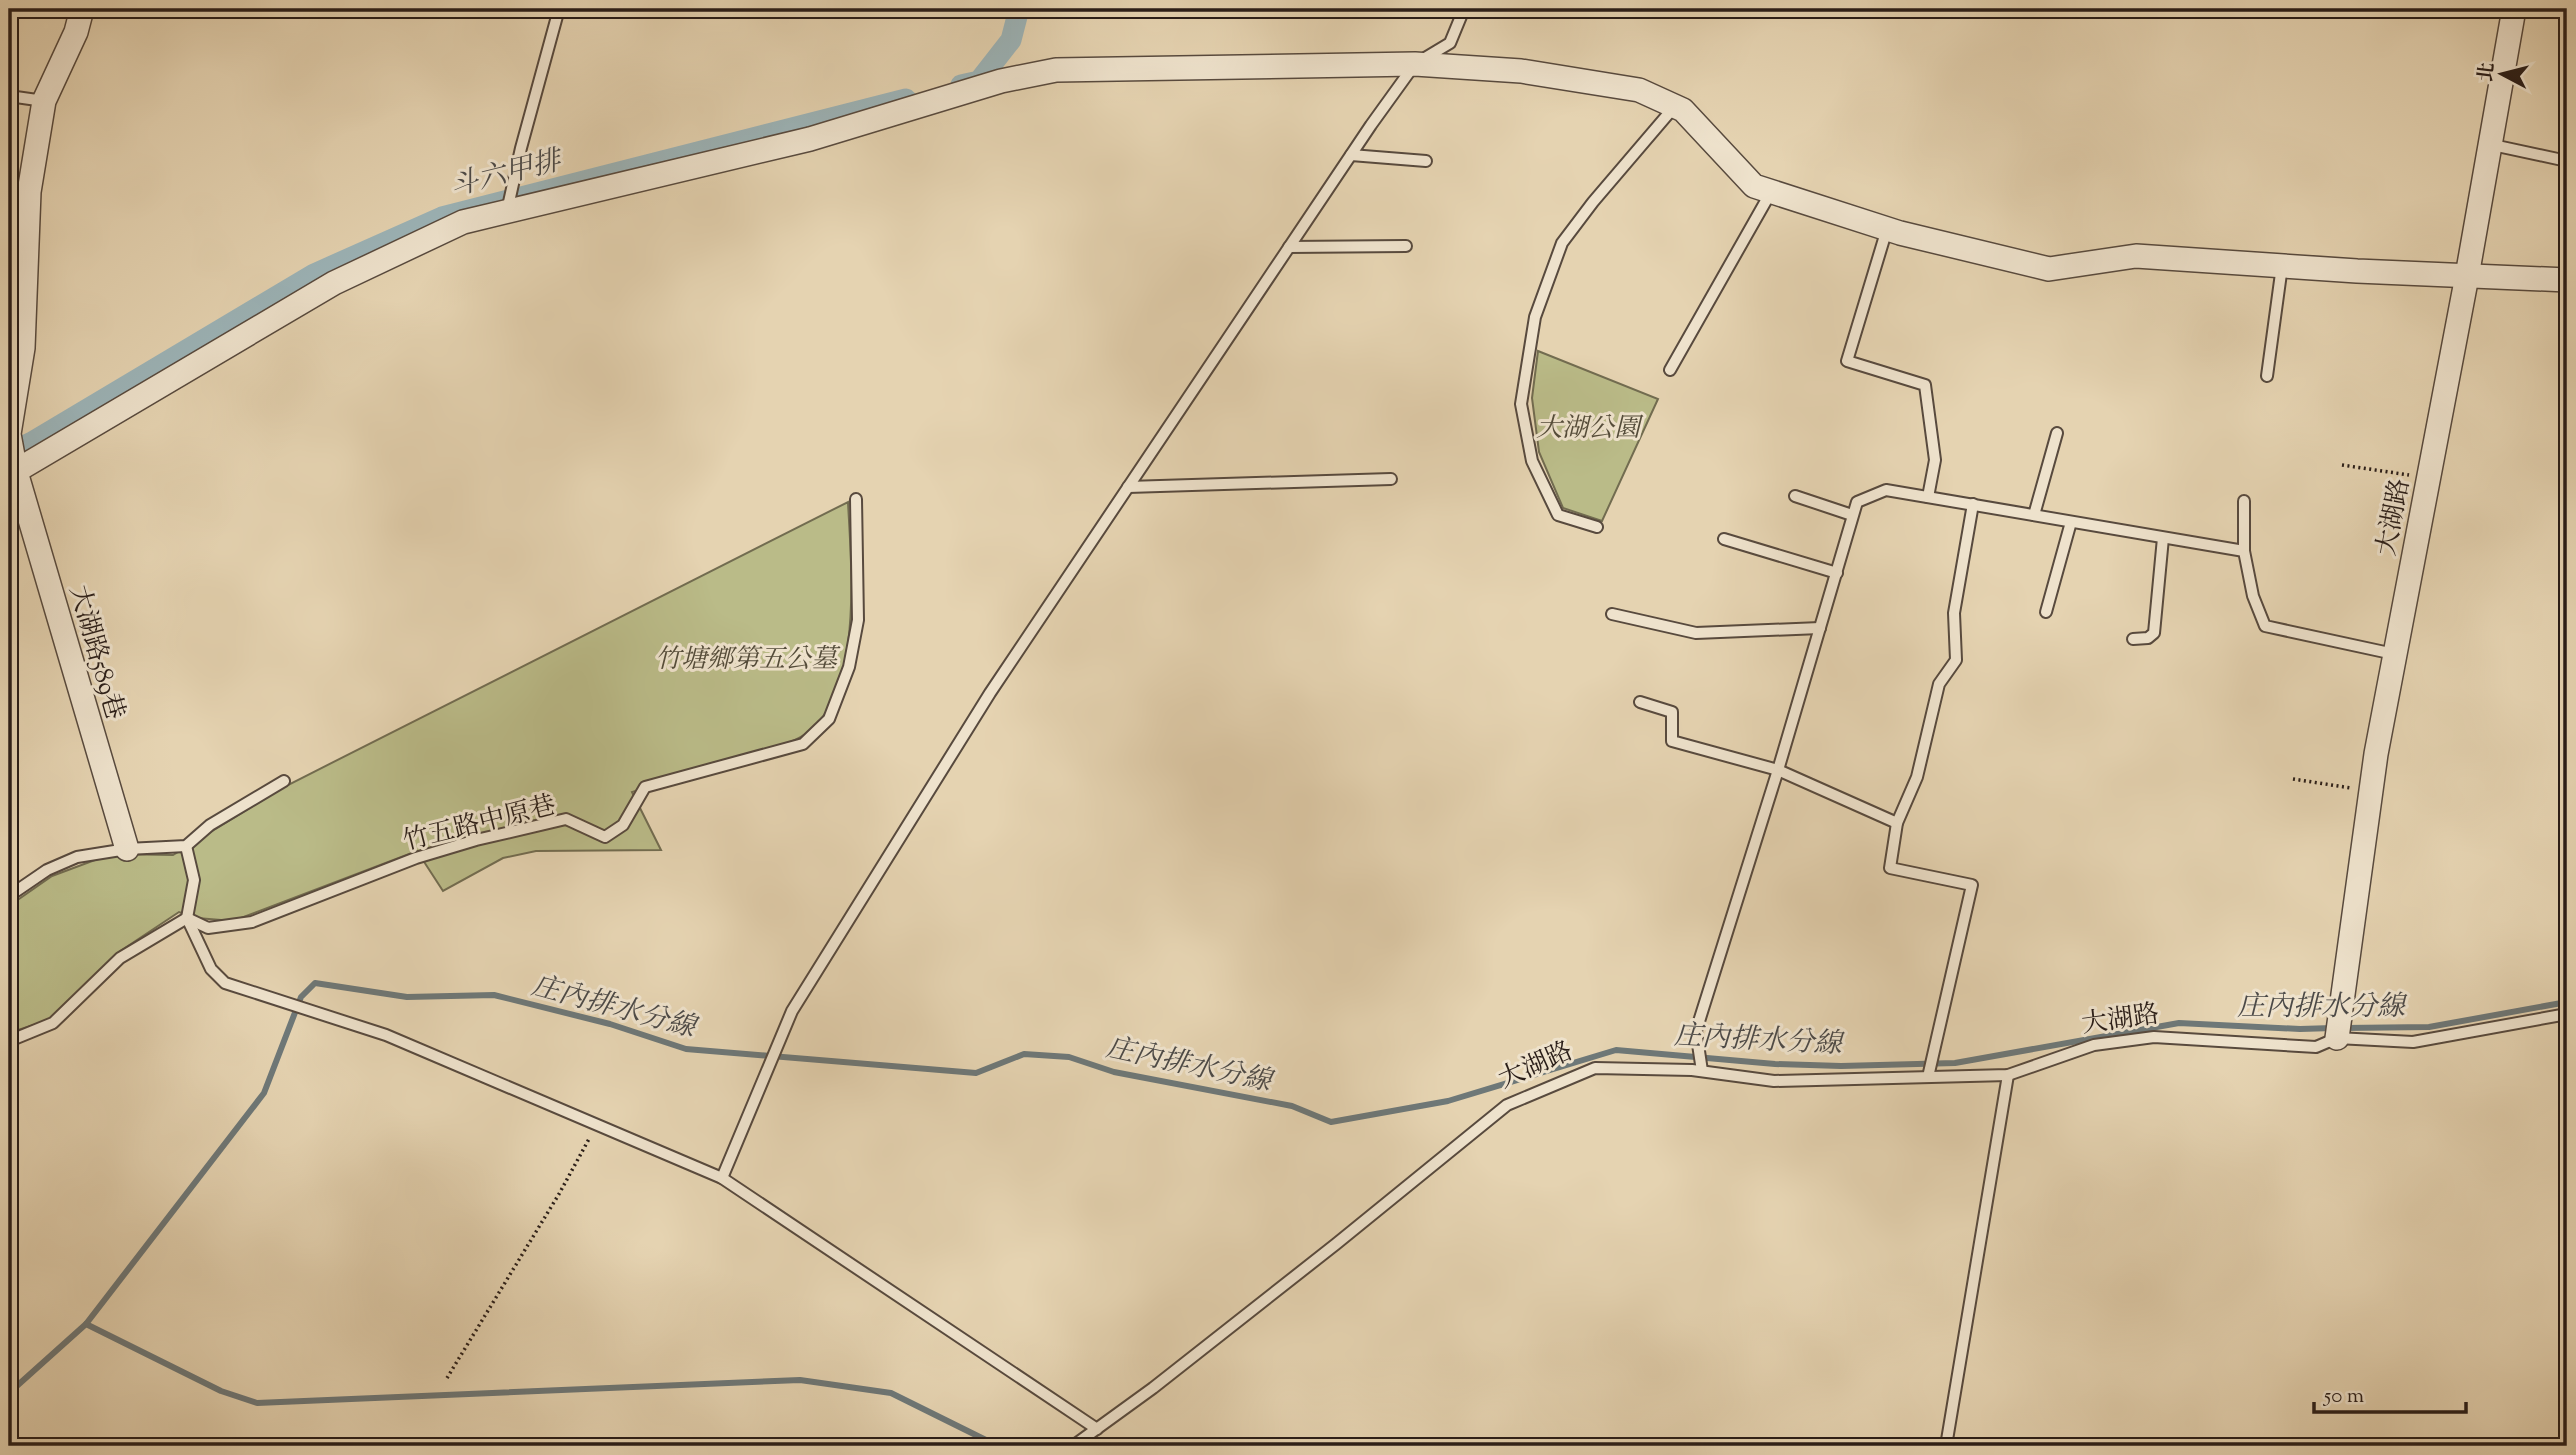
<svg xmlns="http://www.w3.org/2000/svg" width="2576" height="1455" viewBox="0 0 2576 1455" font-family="'Sorts Mill Goudy','Noto Serif TC',serif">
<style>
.green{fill:#babb88;stroke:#726c50;stroke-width:2}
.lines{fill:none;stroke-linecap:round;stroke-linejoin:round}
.stream{stroke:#6e7878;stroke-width:6}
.canal{stroke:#9cb4b8;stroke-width:21}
.service-casing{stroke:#584a3e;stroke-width:14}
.minor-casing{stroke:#584a3e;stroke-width:26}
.path{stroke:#291d18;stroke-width:3.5;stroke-dasharray:2 3.5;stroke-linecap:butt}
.service{stroke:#eee2cc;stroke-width:10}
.minor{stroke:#eee2cc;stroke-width:23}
.labels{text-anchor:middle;stroke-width:6;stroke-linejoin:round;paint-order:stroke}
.park-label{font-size:26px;font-style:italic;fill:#544c3a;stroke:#eee2cc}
.street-label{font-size:26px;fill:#291d18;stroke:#eee2cc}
.water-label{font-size:28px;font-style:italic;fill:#4c4a48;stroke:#eee2cc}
</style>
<rect width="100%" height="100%" fill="#e5d3b1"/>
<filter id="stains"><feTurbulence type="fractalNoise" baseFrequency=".00286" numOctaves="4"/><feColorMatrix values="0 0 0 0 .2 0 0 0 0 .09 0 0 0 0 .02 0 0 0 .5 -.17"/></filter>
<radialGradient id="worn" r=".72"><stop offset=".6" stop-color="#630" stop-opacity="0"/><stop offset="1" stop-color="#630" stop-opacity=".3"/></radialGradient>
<!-- green -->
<g class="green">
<path d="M 1538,351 L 1658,399 L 1602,521 L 1563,508 L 1539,452 L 1532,398 Z"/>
<path d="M 848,502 C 851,565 866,708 795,740 C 779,747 761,751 744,756 C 707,768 669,780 632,792 L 661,850 L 536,851 L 503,858 L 443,891 L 417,851 L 233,921 L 197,918 L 179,912 L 119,952 L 52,1019 L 9,1033 L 9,906 L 52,876 L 111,854 L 173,855 L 284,787 Z"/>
</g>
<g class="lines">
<!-- stream -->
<g class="stream">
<path d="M 2344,1028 L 2429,1027 L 2567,1002"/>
<path d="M 86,1324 L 221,1391 L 257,1403 L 800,1380 L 891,1393 L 998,1446"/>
<path d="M 9,1393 L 86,1324 L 264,1093 L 301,997 L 315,983 L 407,997 L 494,995 L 610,1024 L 686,1049 L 976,1073 L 1024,1054 L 1069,1057 L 1114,1072 L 1292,1106 L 1331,1122 L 1448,1101 L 1616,1050 L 1775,1064 L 1841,1066 L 1955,1063 L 2179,1023 L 2300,1029 L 2333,1028"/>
</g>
<!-- canal -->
<g class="canal">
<path d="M 961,85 L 979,81 L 1011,40 L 1019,9"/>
<path d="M 9,453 L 32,442 L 314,274 L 442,217 L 906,99"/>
</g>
<!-- service casing -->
<g class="service-casing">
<g id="service">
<path d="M 9,96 L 44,101"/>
<path d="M 2488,144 L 2567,161"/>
<path d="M 1351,155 L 1426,161"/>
<path d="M 507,211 L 521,148 L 559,9"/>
<path d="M 1887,229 L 1847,361 L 1925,385 L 1935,460 L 1928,497"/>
<path d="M 1289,247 L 1406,246"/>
<path d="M 1670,370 L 1771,192"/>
<path d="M 2267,376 L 2282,266"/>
<path d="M 1128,487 L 1391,479"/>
<path d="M 1795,496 L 1852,515"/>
<path d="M 2034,515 L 2057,433"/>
<path d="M 1597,527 L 1558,515 L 1532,461 L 1521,404 L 1535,317 L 1562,243 L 1593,202 L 1675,106"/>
<path d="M 1724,539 L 1837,573"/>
<path d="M 2244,551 L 2244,501"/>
<path d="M 2046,612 L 2071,522"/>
<path d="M 1612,614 L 1696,633 L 1820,628"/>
<path d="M 2133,639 L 2148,638 L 2154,633 L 2163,538"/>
<path d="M 1640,702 L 1672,712 L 1672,741 L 1778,770 L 1897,823"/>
<path d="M 186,846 L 194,880 L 187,918 L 211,969 L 225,983 L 386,1035 L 722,1178 L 1097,1429"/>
<path d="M 9,896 L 47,870 L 77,857 L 127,849 L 186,846 L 210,825 L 284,781"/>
<path d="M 9,1041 L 53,1023 L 120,958 L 187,918 L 208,928 L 252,922 L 416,858 L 476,840 L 566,819 L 605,837 L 623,825 L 645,787 L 803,744 L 829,719 L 849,667 L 858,620 L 856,499"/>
<path d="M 1702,1071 L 1696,1031 L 1778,770 L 1857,502 L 1886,490 L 2244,551 L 2253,596 L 2265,626 L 2394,654"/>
<path d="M 1928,1077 L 1972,885 L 1890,868 L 1897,823 L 1917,777 L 1939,684 L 1956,660 L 1954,613 L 1973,504"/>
<path d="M 722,1178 L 792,1011 L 990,693 L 1371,125 L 1415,64 L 1450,43 L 1464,9"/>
<path d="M 1073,1446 L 1153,1388 L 1336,1244 L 1507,1105 L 1595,1068 L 1692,1070 L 1774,1081 L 2008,1075 L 2094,1045 L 2154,1037 L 2316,1047 L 2337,1038 L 2413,1042 L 2567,1014"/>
<path d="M 1946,1446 L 2008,1075"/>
</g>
</g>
<!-- minor casing -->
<g class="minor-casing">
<g id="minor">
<path d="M 82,9 L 76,32 L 44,101 L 29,192 L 23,348 L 9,434 L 16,472 L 127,849"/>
<path d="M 9,475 L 334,283 L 463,222 L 810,139 L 1001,81 L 1056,70 L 1415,64 L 1521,71 L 1639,90 L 1683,110 L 1754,186 L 1900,233 L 2049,269 L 2136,256 L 2357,271 L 2567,280"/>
<path d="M 2337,1038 L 2376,754 L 2467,276 L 2514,9"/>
</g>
</g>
<!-- path -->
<g class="path">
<path d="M 2342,465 L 2409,475"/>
<path d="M 2293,779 L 2351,788"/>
<path d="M 447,1378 L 559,1194 L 589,1139"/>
</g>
<!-- service -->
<use href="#service" class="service"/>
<!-- minor -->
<use href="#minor" class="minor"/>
</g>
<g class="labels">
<!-- park labels -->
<g class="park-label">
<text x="1588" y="436">大湖公園</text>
<text x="746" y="667">竹塘鄉第五公墓</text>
</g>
<!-- street labels -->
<g class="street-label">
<text transform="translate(2392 517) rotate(-79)" y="9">大湖路</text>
<text transform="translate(98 652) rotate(74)" y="9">大湖路589巷</text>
<text transform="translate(479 822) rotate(-14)" y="9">竹五路中原巷</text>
<text transform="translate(2120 1018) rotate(-8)" y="9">大湖路</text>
<text transform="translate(1535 1064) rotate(-24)" y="9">大湖路</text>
</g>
<!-- water labels -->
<g class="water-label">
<text transform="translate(505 172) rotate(-14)" y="10">斗六甲排</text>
<text transform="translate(614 1005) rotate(15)" y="10">庄內排水分線</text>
<text x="2321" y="1015">庄內排水分線</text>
<text transform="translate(1758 1038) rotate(3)" y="10">庄內排水分線</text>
<text transform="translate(1189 1063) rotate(12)" y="10">庄內排水分線</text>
</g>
</g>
<!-- margin -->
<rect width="2576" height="1455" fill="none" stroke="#e5d3b1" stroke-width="35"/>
<rect x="10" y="10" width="2555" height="1434" fill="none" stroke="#291d18" stroke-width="3.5"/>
<rect x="18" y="18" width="2541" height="1420" fill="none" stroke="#291d18" stroke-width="2"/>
<!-- north arrow -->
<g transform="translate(2502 74) rotate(277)" stroke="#eee2cc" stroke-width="5" paint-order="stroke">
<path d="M0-5L12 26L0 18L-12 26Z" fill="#291d18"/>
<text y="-10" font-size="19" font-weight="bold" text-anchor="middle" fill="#291d18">北</text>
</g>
<!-- scale -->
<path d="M2314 1402v10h152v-10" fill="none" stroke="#291d18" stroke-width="3.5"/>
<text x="2324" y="1402" font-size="21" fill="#291d18" stroke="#eee2cc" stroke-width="5" paint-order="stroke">50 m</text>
<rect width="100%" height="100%" filter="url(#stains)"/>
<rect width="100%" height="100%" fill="url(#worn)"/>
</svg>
